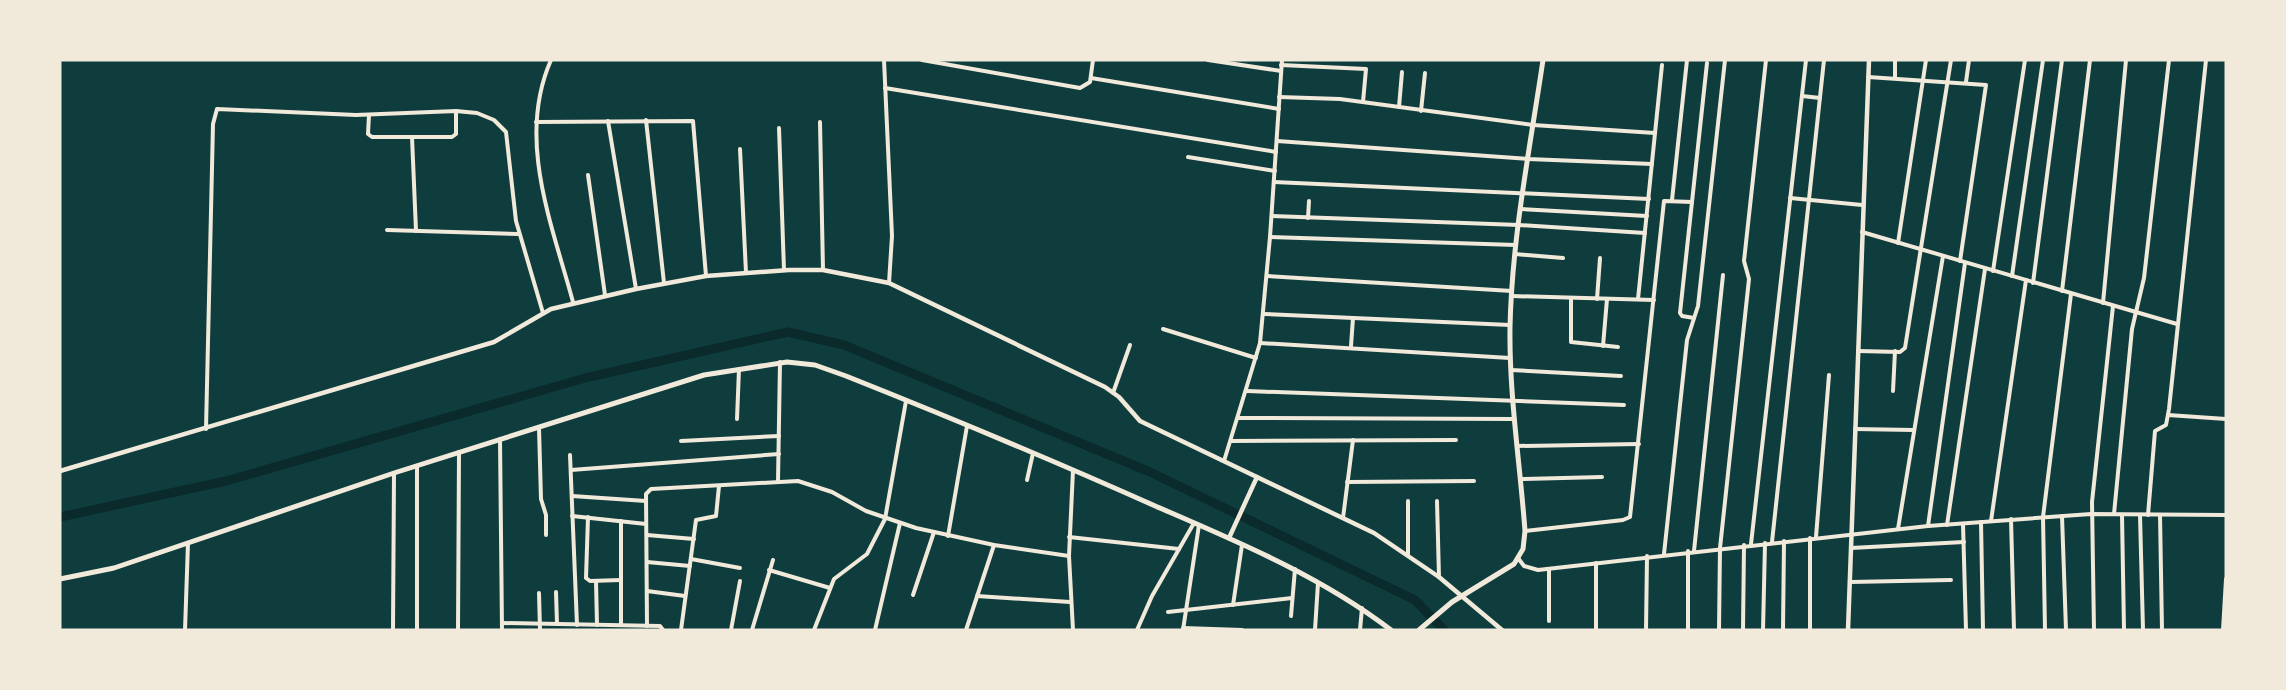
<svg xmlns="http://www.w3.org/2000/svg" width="2286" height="690" viewBox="0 0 2286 690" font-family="Jost,sans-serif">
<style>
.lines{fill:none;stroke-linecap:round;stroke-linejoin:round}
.canal{stroke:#0a2a2b;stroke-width:9}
.minor{stroke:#f1e9da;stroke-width:4}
.tertiary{stroke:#f1e9da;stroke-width:4.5}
.secondary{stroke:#f1e9da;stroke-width:5}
</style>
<rect width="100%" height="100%" fill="#0f3d3e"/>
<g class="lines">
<!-- canal -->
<path class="canal" d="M 60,517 L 226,481 L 585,378 L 788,332 L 844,345 L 1150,472 L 1415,600 L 1444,630"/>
<!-- minor -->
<g class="minor">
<path d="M 551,60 C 516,139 552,224 573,302"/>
<path d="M 884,60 L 892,236 L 889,283"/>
<path d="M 922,60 L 1080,88 L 1090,82 L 1093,60"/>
<path d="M 1208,60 L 1281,71"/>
<path d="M 1281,65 L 1366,69 L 1363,102"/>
<path d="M 1868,77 L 1986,85 L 1960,261"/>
<path d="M 1091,78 L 1279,109"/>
<path d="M 1895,78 L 1895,60"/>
<path d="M 1966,82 L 1969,60"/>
<path d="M 885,88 L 1276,152"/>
<path d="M 1802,96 L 1820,98"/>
<path d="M 1279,97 L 1340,99 L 1533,125 L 1655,133"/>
<path d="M 1399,107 L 1402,72"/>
<path d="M 1421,111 L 1425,73"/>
<path d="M 369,115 L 368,134 L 372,137 L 452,137 L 456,134 L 456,111"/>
<path d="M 646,120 L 664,283"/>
<path d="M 608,121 L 636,289"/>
<path d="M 536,122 L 693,121 L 706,276"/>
<path d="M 820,122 L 823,270"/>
<path d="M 779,128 L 784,270"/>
<path d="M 412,137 L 416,231"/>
<path d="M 1277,141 L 1528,159 L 1652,164"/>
<path d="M 740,149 L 746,273"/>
<path d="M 1188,157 L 1275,171"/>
<path d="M 588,175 L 605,295"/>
<path d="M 1274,182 L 1649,199"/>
<path d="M 1790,198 L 1862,205"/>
<path d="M 1672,200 L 1687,60"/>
<path d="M 1521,209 L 1647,216"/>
<path d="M 1272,216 L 1519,225 L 1645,233"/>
<path d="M 1308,218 L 1309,201"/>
<path d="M 387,230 L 519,234"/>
<path d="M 1862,232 L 2177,324"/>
<path d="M 1270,237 L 1516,245"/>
<path d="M 1898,243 L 1926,60"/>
<path d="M 1515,254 L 1563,258"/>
<path d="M 1993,271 L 2025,60"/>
<path d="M 1267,276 L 1512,291"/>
<path d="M 2012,276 L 2043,60"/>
<path d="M 2033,283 L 2062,60"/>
<path d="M 2062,291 L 2090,60"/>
<path d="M 1512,296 L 1654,300"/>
<path d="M 1571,299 L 1571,342 L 1618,347"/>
<path d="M 1597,299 L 1600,258"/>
<path d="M 1638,299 L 1662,65"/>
<path d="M 2103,303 L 2126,60"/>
<path d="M 1264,314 L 1510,325"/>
<path d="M 1694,318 L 1682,316 L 1680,313 L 1707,63"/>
<path d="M 1163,329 L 1256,358"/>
<path d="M 1260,343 L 1510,358"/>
<path d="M 1351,346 L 1353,318"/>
<path d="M 1603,346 L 1607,299"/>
<path d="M 1858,351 L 1900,352 L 1905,348 L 1951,60"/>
<path d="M 1511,370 L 1621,376"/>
<path d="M 1247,391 L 1624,405"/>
<path d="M 1893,391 L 1895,351"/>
<path d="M 1113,393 L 1130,345"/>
<path d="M 2168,415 L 2226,419"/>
<path d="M 1238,418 L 1514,419"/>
<path d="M 737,419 L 739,369"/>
<path d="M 539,428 L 541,499 L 546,515 L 546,535"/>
<path d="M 206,429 L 213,124 L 217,109 L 356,115 L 456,111 L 477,113 L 494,120 L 506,132 L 516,221 L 543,313"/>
<path d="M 1855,429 L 1913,430"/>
<path d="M 500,439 L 502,630"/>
<path d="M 681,441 L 779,436"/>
<path d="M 1231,441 L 1456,440"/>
<path d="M 1517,446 L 1639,444"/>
<path d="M 570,455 L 577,625"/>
<path d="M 1224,461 L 1260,343 L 1270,237 L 1282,60"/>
<path d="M 571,470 L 779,454"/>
<path d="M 1521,479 L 1602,477"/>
<path d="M 1027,480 L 1033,453"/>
<path d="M 778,481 L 780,362"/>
<path d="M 1347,482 L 1474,481"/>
<path d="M 572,496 L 646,501"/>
<path d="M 1437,501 L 1439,577"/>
<path d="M 2114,514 L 2132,329 L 2144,278 L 2169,60"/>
<path d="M 2122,515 L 2124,630"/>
<path d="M 2140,515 L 2143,630"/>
<path d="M 2148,515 L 2155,431 L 2166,425 L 2169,409 L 2206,60"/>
<path d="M 2160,515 L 2162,630"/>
<path d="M 572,516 L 646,524"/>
<path d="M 2062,516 L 2066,630"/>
<path d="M 588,517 L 586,578 L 590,581 L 621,580"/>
<path d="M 1343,518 L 1353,440"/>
<path d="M 2011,519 L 2014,630"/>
<path d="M 1991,521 L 2026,280"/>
<path d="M 1981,522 L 1983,630"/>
<path d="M 1963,524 L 1966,630"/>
<path d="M 1947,525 L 1985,269"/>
<path d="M 1928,526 L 1965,263"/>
<path d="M 1898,529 L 1943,256"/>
<path d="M 1525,531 L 1623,520 L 1630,517 L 1664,201 L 1692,202"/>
<path d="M 647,535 L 694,539"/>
<path d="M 948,536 L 967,426"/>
<path d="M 1069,537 L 1179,549"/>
<path d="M 1816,537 L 1829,375"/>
<path d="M 1772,542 L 1824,60"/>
<path d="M 1751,544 L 1806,60"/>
<path d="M 1851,548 L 1964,542"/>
<path d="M 1694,551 L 1723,275"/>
<path d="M 1408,554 L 1408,501"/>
<path d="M 1664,554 L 1687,340 L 1698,306 L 1725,60"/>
<path d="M 1518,558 L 1524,566 L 1538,570 L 1928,526 L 2091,514 L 2226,515"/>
<path d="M 691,559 L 740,568"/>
<path d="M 647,562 L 690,566"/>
<path d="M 1549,569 L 1549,621"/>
<path d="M 769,570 L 830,588"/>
<path d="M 596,581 L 597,625"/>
<path d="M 1850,582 L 1951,580"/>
<path d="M 647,591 L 685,596"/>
<path d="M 556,592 L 557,624"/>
<path d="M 539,593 L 540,630"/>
<path d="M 913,595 L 934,532"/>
<path d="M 977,596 L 1070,602"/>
<path d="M 1233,605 L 1242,545"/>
<path d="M 1168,612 L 1292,598"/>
<path d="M 1291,616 L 1295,569"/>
<path d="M 502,623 L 660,626 L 663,630"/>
<path d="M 621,625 L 621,521"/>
<path d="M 647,626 L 646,494 L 651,489 L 798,481 L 832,492 L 866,511 L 916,528 L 994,545 L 1069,556"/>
<path d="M 1183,628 L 1242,630"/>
<path d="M 185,630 L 188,543"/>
<path d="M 393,630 L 394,473"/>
<path d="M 417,630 L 417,466"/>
<path d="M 458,630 L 459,452"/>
<path d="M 681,630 L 696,520 L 716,516 L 719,486"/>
<path d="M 731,630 L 740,581"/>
<path d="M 752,630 L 773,560"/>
<path d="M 814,630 L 834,579 L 867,554 L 885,519 L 906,401"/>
<path d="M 875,630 L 900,523"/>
<path d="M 966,630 L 994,545"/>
<path d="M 1073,630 L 1069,556 L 1073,470"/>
<path d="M 1137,630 L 1152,596 L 1194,523"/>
<path d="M 1183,630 L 1199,525"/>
<path d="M 1315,630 L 1318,583"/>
<path d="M 1360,630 L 1362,608"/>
<path d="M 1596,630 L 1596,563"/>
<path d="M 1646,630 L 1647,556"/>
<path d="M 1688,630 L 1688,551"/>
<path d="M 1719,630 L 1720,548 L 1749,279 L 1744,261 L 1766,60"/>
<path d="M 1743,630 L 1744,545"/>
<path d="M 1763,630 L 1765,543"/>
<path d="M 1783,630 L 1784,541"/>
<path d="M 1810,630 L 1810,538"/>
<path d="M 2045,630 L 2043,517 L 2071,294"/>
<path d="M 2094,630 L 2092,502 L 2113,306"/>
<path d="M 2223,630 L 2226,579"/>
</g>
<!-- tertiary -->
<g class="tertiary">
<path d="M 60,471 L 494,342 L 551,309 L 636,289 L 706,276 L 789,270 L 823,270 L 889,283 L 1105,387 L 1119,397 L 1140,421 L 1374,533 L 1439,577 L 1502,630"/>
<path d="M 1229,538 L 1257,477"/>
<path d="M 1848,630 L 1869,60"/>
</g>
<!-- secondary -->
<g class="secondary">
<path d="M 60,579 L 114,568 L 394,473 L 704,375 L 787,362 L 815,365 L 846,376 C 949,417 1052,460 1153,505 C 1236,541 1319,575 1391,630"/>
<path d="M 1419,630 L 1452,602 L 1514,564 L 1523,549 L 1525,531 C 1520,463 1509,395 1510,327 C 1512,237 1530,148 1543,60"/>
</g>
</g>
<!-- border -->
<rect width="2286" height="690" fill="none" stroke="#f1e9da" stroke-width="123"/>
</svg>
